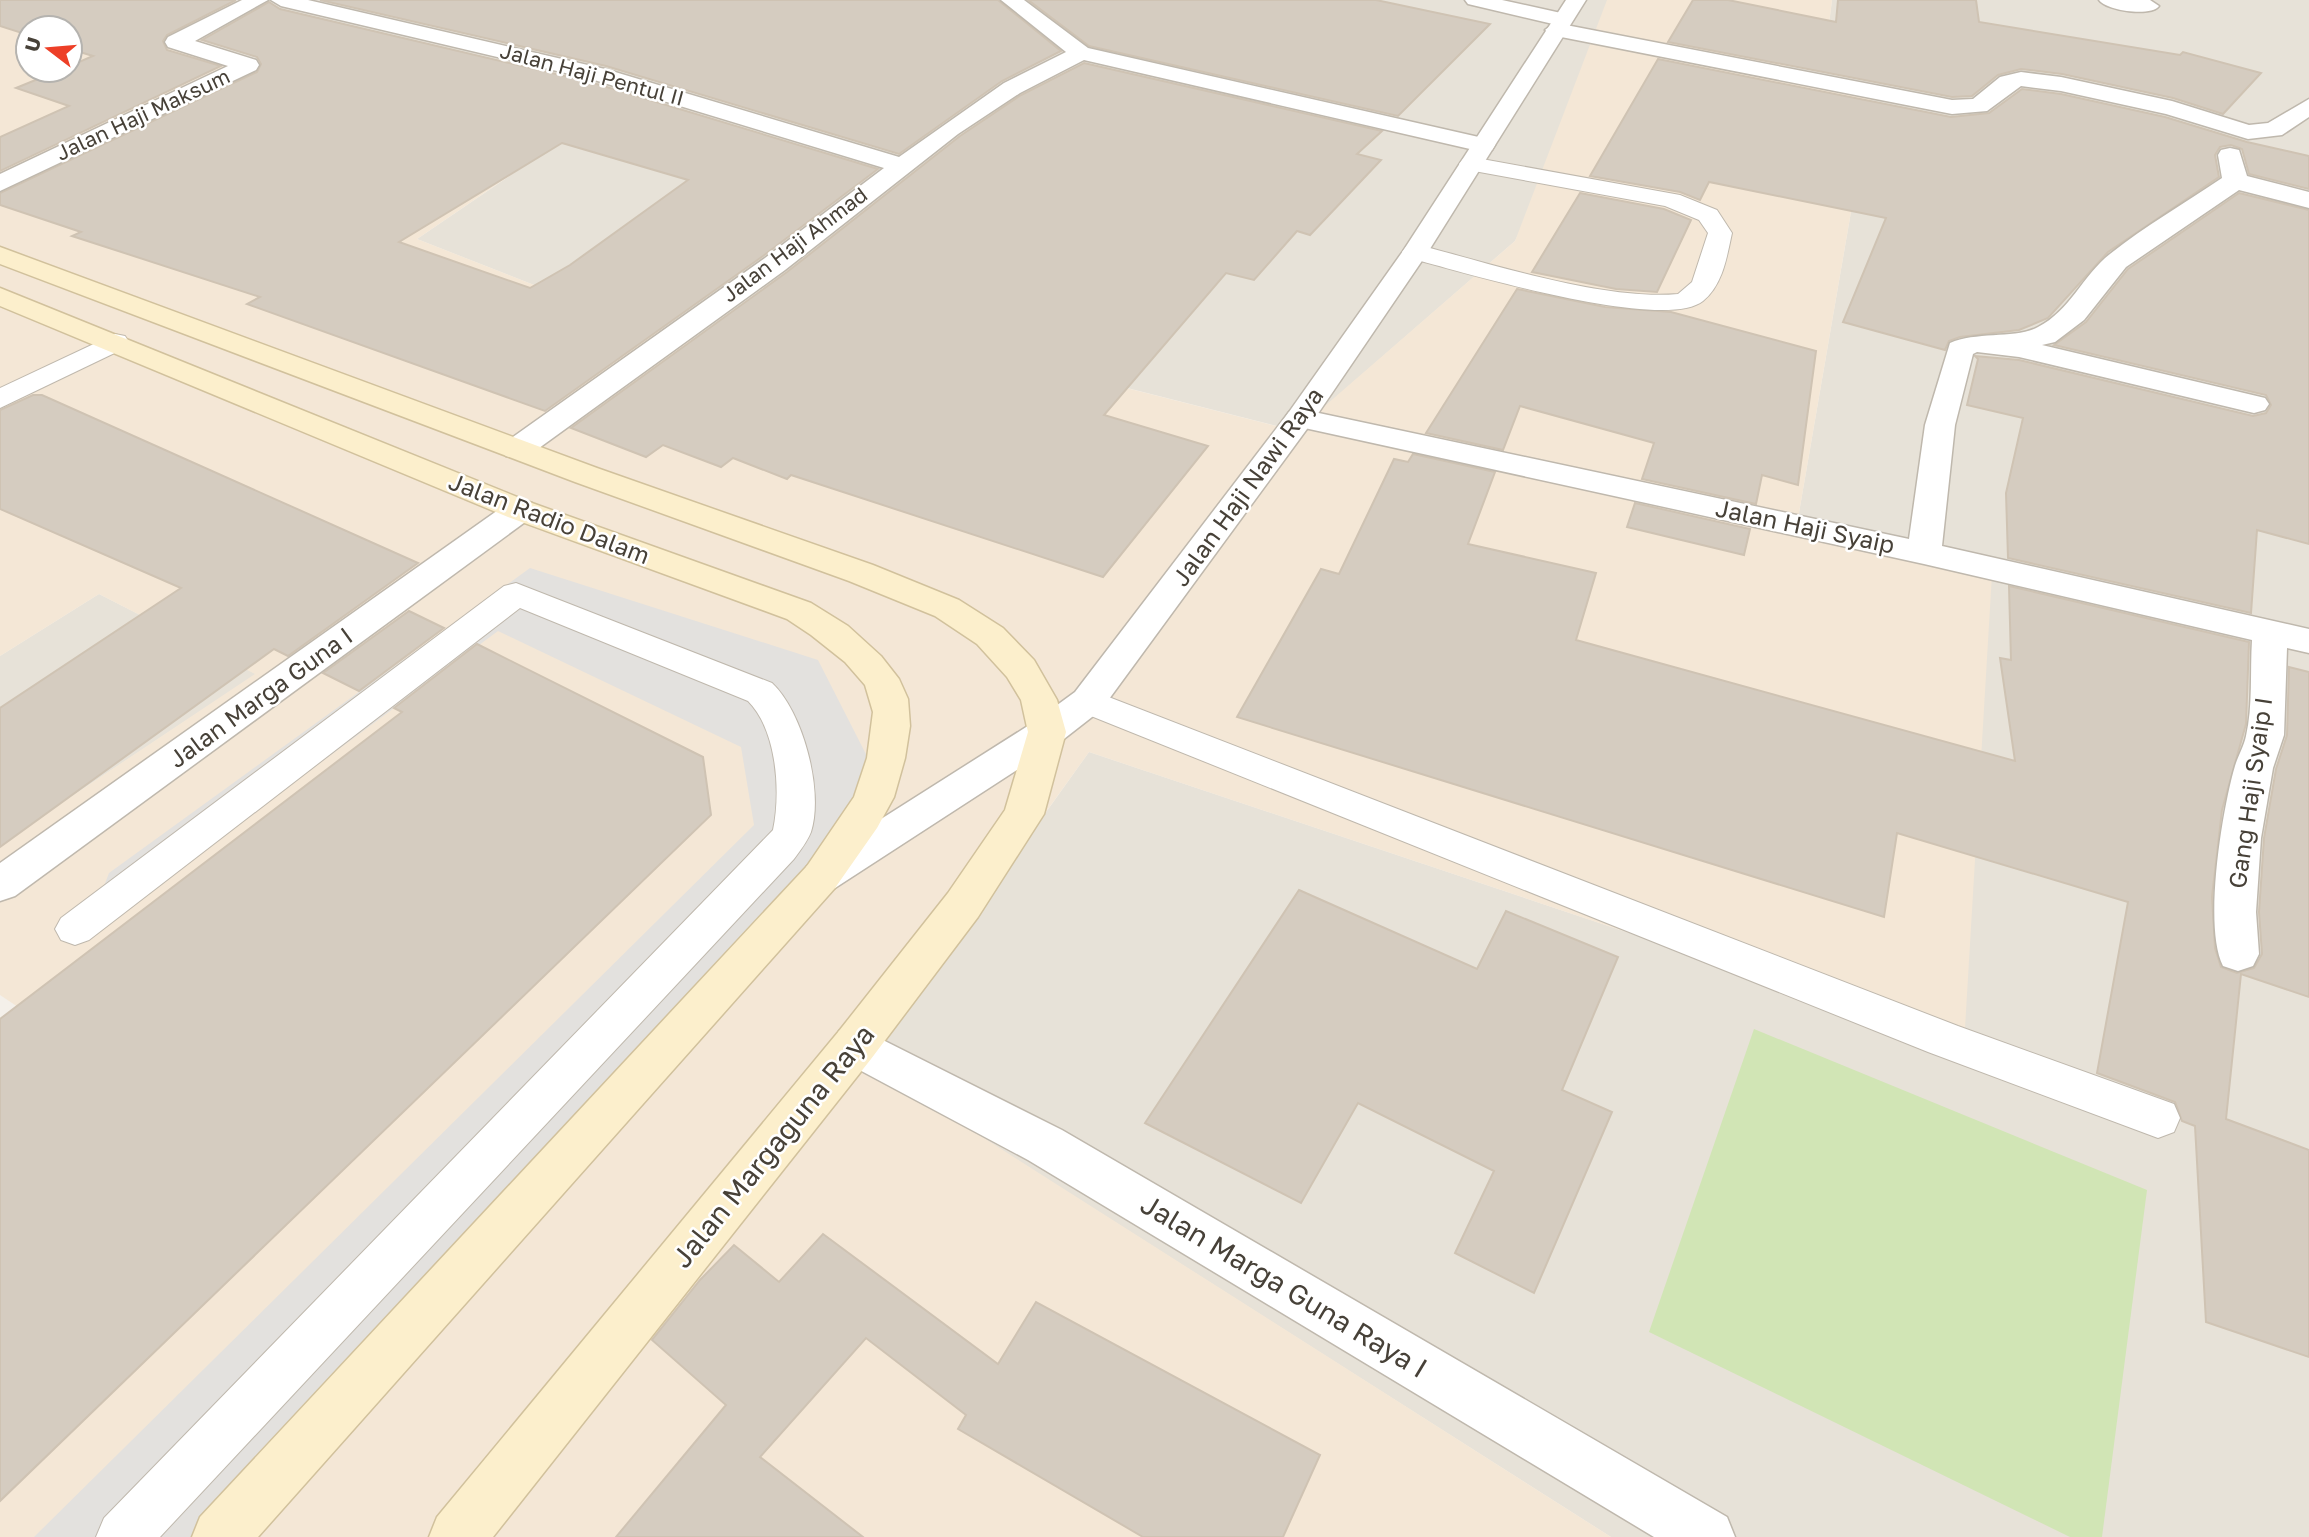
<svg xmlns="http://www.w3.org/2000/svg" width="2309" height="1537" viewBox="0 0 2309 1537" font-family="'Golos Text',sans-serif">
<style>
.residential{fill:#e7e2d8}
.commercial{fill:#f4e7d6;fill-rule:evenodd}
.green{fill:#d1e5b5}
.parking{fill:#e3e1de}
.building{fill:#d5ccc0;stroke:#cfc3b3;stroke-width:2;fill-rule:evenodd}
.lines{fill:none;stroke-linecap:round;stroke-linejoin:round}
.service-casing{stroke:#bfb8ad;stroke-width:2}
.minor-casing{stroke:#bfb8ad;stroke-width:3}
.tertiary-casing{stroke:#bfb8ad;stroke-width:3}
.secondary-casing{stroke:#d1c19c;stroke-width:3}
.service{fill:#fff;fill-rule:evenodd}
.minor{fill:#fff;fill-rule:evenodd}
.tertiary{fill:#fff;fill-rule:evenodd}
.secondary{fill:#fcefcc;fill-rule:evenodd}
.labels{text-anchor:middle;stroke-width:5;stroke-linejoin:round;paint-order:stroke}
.far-street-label{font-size:21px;fill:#474138;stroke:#fff}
.street-label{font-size:24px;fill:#474138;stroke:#fff}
.near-street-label{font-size:28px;fill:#474138;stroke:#fff}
</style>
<rect width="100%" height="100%" fill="#f4f0ea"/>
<!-- residential -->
<g class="residential">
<path d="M 264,0 L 1635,0 L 1515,241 L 1297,431 L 839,315 L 781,368 L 623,320 L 417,239 L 542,154 L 115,142 L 267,64 L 189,37 Z"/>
<path d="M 1832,0 L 2309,0 L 2309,1537 L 1611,1537 L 866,1064 L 1089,752 L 1964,1045 L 1795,536 L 1871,96 L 1774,78 L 1829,24 Z"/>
<path d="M 99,594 L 256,674 L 0,844 L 0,656 Z"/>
</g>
<!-- commercial -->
<path class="commercial" d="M 0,0 L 270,1 L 190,37 L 268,64 L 116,142 L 543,153 L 417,239 L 623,320 L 781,368 L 839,315 L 1296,431 L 1515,241 L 1607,0 L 1832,0 L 1829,24 L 1774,78 L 1871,96 L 1795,536 L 1992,574 L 1964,1045 L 1089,752 L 866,1063 L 1611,1537 L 0,1537 L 0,1183 L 129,1081 L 0,995 L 0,844 L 255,674 L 99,594 L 0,656 ZM 28,28 L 70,28 L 70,70 L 28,70 Z"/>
<!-- green -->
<path class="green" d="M 1754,1029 L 2147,1190 L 2102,1537 L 2070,1537 L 1649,1332 Z"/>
<!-- parking -->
<path class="parking" d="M 530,568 L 818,660 L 872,766 L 843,872 L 226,1537 L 34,1537 L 754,825 L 741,747 L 498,631 L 84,938 L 109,873 Z"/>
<!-- building -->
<g class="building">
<path d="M 0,0 L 236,0 L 167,35 L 163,41 L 167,50 L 221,66 L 0,171 L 0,137 L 69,106 L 16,88 L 60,70 L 70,70 L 70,66 L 93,56 L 70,49 L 70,28 L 28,28 L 28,35 L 0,26 Z"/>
<path d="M 320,0 L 998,0 L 1061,51 L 1002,81 L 899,154 L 606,66 Z"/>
<path d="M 1028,0 L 1376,0 L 1490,24 L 1398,116 L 1089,46 Z"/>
<path d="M 1693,0 L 1728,0 L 1836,22 L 1838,0 L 1976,0 L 1979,22 L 2180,55 L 2183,52 L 2261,73 L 2223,114 L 2173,98 L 2062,74 L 2021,69 L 1998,75 L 1972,96 L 1952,97 L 1668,42 Z"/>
<path d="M 269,2 L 280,9 L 590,82 L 878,169 L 763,256 L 545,411 L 247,304 L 260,297 L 72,236 L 81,232 L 0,205 L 0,193 L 257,72 L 261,64 L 257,57 L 202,40 ZM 562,143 L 688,180 L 570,265 L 530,288 L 399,242 Z"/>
<path d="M 1658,59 L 1951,117 L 1989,113 L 2022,89 L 2061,94 L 2165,117 L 2247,142 L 2309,156 L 2309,189 L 2249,174 L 2242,149 L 2231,145 L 2220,147 L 2215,155 L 2219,177 L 2108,252 L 2048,318 L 2019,330 L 1960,337 L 1949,341 L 1945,350 L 1843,322 L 1886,218 L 1709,182 L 1700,200 L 1680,192 L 1590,176 Z"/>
<path d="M 1084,63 L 1382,131 L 1357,154 L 1381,160 L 1310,235 L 1297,231 L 1254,280 L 1226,273 L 1104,415 L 1208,446 L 1103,577 L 791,475 L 787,479 L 733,458 L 721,467 L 663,445 L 646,457 L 571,428 L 787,272 L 960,136 L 1021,95 Z"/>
<path d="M 1580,193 L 1664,209 L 1691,220 L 1657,292 L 1616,289 L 1532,272 Z"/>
<path d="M 2239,193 L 2309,210 L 2309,544 L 2257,530 L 2251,613 L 2008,558 L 2006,493 L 2023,418 L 1967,405 L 1978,359 L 1975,356 L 2019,360 L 2253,416 L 2266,413 L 2271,405 L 2266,395 L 2054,345 L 2086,322 L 2128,269 Z"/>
<path d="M 1517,289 L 1605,307 L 1671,312 L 1816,351 L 1798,485 L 1762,475 L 1756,504 L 1642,479 L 1654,443 L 1520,406 L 1503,450 L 1426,433 Z"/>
<path d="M 33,395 L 42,395 L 418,563 L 288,656 L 274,649 L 0,847 L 0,708 L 181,588 L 0,509 L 0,410 Z"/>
<path d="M 1413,454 L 1495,472 L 1468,544 L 1596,573 L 1576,640 L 2015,761 L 2000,658 L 2011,660 L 2009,586 L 2249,642 L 2246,724 L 2222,810 L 2212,897 L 2215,948 L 2221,967 L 2237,973 L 2254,968 L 2262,954 L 2259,912 L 2264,838 L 2276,769 L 2287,735 L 2289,667 L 2309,672 L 2309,997 L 2241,974 L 2226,1119 L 2309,1150 L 2309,1357 L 2206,1322 L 2195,1126 L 2182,1121 L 2175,1102 L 2097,1073 L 2128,902 L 1897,833 L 1884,917 L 1237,717 L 1321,569 L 1339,574 L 1394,459 L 1408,462 Z"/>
<path d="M 1635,503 L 1750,529 L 1744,555 L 1627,527 Z"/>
<path d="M 409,611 L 444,628 L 359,691 L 323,673 Z"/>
<path d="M 477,644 L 703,757 L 711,815 L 0,1501 L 0,1019 L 402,712 L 394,708 Z"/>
<path d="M 1299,890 L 1477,969 L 1506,911 L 1618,957 L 1562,1090 L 1612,1112 L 1534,1293 L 1455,1253 L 1494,1171 L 1358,1103 L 1301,1203 L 1145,1123 Z"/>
<path d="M 823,1234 L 998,1364 L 1036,1302 L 1320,1455 L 1283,1537 L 1143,1537 L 958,1429 L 966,1415 L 866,1338 L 760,1457 L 863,1537 L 616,1537 L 726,1405 L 652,1340 L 700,1280 L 734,1245 L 779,1282 Z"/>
</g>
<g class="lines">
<!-- service casing -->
<g class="service-casing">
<g id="service">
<path d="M 1471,157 L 1680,195 L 1717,210 L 1732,233 C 1727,256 1723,285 1703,301 C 1663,333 1459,271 1406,257 L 1402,252 L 1406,247 L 1415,244 C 1489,263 1604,301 1678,294 L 1692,282 L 1708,233 L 1699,220 L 1665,206 L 1463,169 L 1459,164 L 1463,159 Z"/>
<path d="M 115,334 L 125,336 L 129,342 L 125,348 L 0,408 L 0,388 Z"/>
<path d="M 516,583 L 772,683 C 803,712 824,791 811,832 C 807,842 800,851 794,859 L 160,1537 L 96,1537 L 104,1518 L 773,830 C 781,792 777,730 748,701 L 520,608 L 89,940 L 75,945 L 61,940 L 55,929 L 61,918 L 504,586 Z"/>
<path d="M 1088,689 L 1958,1026 L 2174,1104 L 2180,1118 L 2174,1132 L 2158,1138 L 1928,1052 L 1076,710 L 1070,701 L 1076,692 Z"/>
</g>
</g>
<!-- minor casing -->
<g class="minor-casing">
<g id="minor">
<path d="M 242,0 L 268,0 L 195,41 L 256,60 L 259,65 L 256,70 L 0,191 L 0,174 L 228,66 L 168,47 L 165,42 L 168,37 Z"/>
<path d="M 271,0 L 308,0 L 605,69 L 899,157 L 1004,83 L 1066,52 L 1001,0 L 1024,0 L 1088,48 L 1483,138 L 1492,140 L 1495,145 L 1492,150 L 1483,152 L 1084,60 L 1020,93 L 958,134 L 785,270 L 528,456 L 517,458 L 506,456 L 501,449 L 506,442 L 765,258 L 884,168 L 591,79 L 281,6 Z"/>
<path d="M 1465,0 L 1502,0 L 1570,15 L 1573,20 L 1566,25 L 1952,100 L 1973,99 L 2000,77 L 2021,72 L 2061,77 L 2172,101 L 2249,125 L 2268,123 L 2309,99 L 2309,117 L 2282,135 L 2248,139 L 2166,114 L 2061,91 L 2021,86 L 1987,111 L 1952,114 L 1556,36 L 1545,30 L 1553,24 L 1468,4 Z"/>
<path d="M 2099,0 L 2150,0 L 2159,6 C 2151,17 2107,11 2099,0 Z"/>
<path d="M 2230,148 L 2239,150 L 2247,176 L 2309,192 L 2309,208 L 2239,190 L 2126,267 L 2084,320 L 2055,342 L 2042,345 L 2265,398 L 2269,404 L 2265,410 L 2254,413 L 2019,357 L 1977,352 L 1973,354 L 1955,425 L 1942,546 L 2309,629 L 2309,653 L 2287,648 L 2284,735 L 2273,768 L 2261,838 L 2256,912 L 2259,954 L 2253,966 L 2238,971 L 2223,966 C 2203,927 2222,810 2235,766 C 2238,756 2244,746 2246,736 C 2253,706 2250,671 2252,640 L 1924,564 L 1300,427 L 1289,424 L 1285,418 L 1289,412 L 1300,409 L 1909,539 L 1925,425 L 1950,343 C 1977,331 2017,339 2038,327 C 2070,311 2083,275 2110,254 C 2145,226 2185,203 2222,178 L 2218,155 L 2221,150 Z"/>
<path d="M 520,500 L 532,503 L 536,510 L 532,517 L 15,896 L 0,901 L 0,863 L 508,503 Z"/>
<path d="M 855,1026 L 1062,1130 L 1727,1517 L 1735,1537 L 1654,1537 L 1028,1160 L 839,1059 L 833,1045 L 839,1031 Z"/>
</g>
</g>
<!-- tertiary casing -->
<g class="tertiary-casing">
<path id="tertiary" d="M 1566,0 L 1586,0 L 1428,252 L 1315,418 L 1101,710 L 1060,742 L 835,888 L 821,893 L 807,888 L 800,877 L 807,866 L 1034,722 L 1075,692 L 1289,412 L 1403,251 Z"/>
</g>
<!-- secondary casing -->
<g class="secondary-casing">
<g id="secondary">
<path d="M 0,247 L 597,468 L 873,565 L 959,600 L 1003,628 L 1034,660 L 1057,700 L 1066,732 L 1044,814 L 978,917 L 871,1059 L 493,1537 L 429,1537 L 437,1517 L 839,1031 L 948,893 L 1005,810 L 1028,732 L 1021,700 L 1007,677 L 977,644 L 935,616 L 849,581 L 575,482 L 0,264 Z"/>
<path d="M 0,288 L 532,503 L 811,603 L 848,626 L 881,656 L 899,679 L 908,699 L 910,726 L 905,758 L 894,797 L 877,828 L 835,888 L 258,1537 L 192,1537 L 200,1517 L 807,866 L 854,797 L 867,758 L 873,712 L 865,685 L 845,662 L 811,635 L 787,619 L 508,517 L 0,306 Z"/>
</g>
</g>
<!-- service -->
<use href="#service" class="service"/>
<!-- minor -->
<use href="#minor" class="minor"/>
<!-- tertiary -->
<use href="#tertiary" class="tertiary"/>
<!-- secondary -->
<use href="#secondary" class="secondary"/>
</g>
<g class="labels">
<!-- far-street labels -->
<g class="far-street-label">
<text transform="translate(592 75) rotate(15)" y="7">Jalan Haji Pentul II</text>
<text transform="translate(143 115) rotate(-25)" y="7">Jalan Haji Maksum</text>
<text transform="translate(795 245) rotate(-37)" y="7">Jalan Haji Ahmad</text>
</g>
<!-- street labels -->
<g class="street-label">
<text transform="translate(1248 487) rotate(-54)" y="8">Jalan Haji Nawi Raya</text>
<text transform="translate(549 519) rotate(21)" y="8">Jalan Radio Dalam</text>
<text transform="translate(1805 527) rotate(12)" y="8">Jalan Haji Syaip</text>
<text transform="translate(261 698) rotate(-36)" y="8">Jalan Marga Guna I</text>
<text transform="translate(2251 793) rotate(-82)" y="8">Gang Haji Syaip I</text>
</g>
<!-- near-street labels -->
<g class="near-street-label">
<text transform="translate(773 1146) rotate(-51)" y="10">Jalan Margaguna Raya</text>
<text transform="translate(1284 1286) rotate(31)" y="10">Jalan Marga Guna Raya I</text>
</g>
</g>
<!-- north arrow -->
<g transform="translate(49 49) rotate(286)"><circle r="33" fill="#ffffff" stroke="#b5b3af" stroke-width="2"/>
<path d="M0-5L12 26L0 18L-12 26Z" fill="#ed3f27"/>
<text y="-10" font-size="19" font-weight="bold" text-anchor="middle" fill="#474138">U</text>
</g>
</svg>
